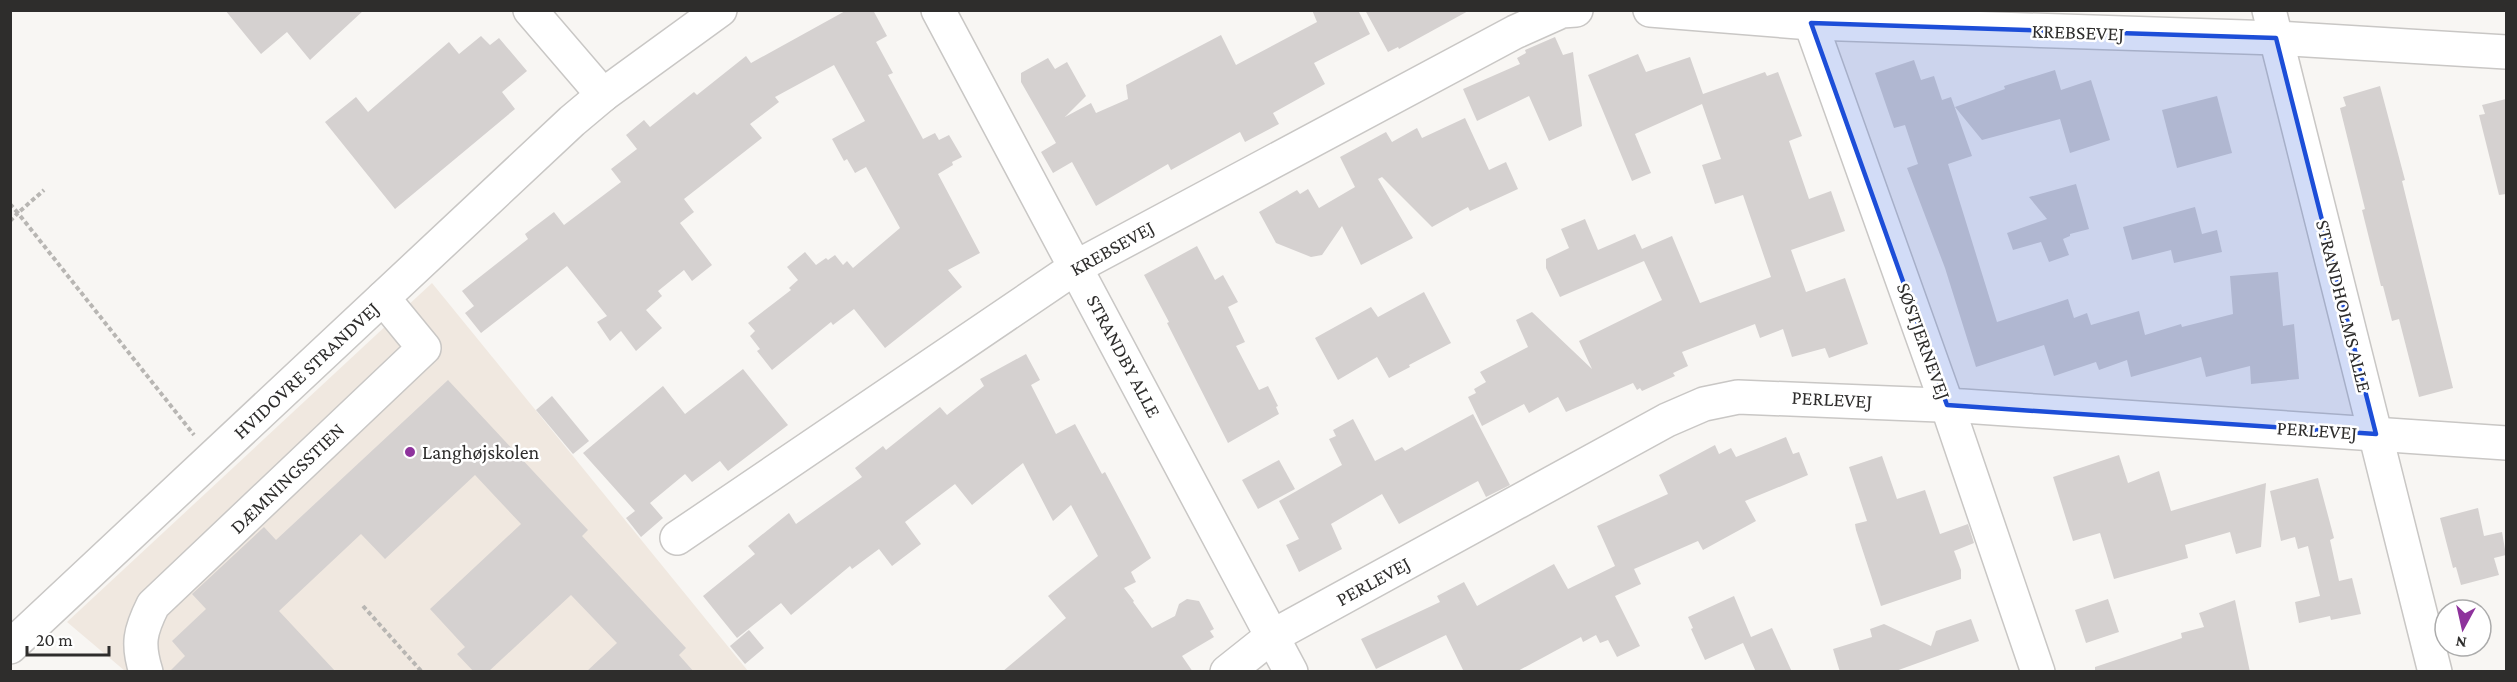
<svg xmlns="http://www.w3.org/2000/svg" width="2517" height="682" viewBox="0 0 2517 682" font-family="'Crimson Pro',serif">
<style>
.built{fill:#f0e8e0}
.building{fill:#d5d1d0}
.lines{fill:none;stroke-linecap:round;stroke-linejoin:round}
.minor-casing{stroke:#c9c7c5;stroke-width:36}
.path{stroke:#b8b6b3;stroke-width:4;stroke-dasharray:4.5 3;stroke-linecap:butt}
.minor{stroke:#fff;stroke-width:33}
.marked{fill:#1d4ed8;fill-opacity:0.2;stroke:#1d4ed8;stroke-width:4.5;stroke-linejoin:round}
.poi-dot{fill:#8e329c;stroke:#fff;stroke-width:2}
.labels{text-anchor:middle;stroke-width:5;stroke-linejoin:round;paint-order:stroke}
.street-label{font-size:20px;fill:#2e2d2c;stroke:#fff}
.poi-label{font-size:20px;fill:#2e2d2c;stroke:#fff;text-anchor:start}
</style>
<rect width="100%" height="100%" fill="#f8f6f3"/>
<!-- built -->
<path class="built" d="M 432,283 L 748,671 L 125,671 L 67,622 Z"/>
<!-- building -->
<g class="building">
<path d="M 225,10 L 364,10 L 310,60 L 287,32 L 261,54 Z"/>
<path d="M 847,10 L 873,10 L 887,36 L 876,42 L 893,73 L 888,75 L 923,139 L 935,133 L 939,140 L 949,135 L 962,157 L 952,162 L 953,165 L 938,174 L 980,253 L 948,270 L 962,287 L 885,348 L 854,309 L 833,325 L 831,322 L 772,370 L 757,351 L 760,349 L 750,336 L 755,331 L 748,323 L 791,290 L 789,288 L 798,280 L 787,267 L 805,252 L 816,265 L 826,258 L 828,260 L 835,255 L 843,265 L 847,261 L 853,268 L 900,228 L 866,167 L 855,173 L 847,159 L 844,161 L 832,139 L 865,121 L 834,65 L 775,97 L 779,102 L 750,124 L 762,138 L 684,199 L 694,212 L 680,223 L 712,265 L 692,281 L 684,270 L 658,291 L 662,296 L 646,310 L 662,328 L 636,351 L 621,331 L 610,341 L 597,322 L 607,316 L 567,266 L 481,333 L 465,313 L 474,306 L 462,291 L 528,239 L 525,234 L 554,212 L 564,225 L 621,182 L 611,169 L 637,149 L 626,135 L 644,120 L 650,127 L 694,92 L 697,95 L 746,56 L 751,63 Z"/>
<path d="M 1312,10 L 1358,10 L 1370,34 L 1314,63 L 1325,84 L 1273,113 L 1279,124 L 1245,142 L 1240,132 L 1171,170 L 1168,164 L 1096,206 L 1072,162 L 1053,173 L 1041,152 L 1056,143 L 1021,82 L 1021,73 L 1048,58 L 1055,69 L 1067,62 L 1086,96 L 1065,117 L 1091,103 L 1096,113 L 1128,99 L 1126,85 L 1221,35 L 1236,65 L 1317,22 Z"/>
<path d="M 1365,10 L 1470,10 L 1399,49 L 1398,47 L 1388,52 Z"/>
<path d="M 481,36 L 490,45 L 499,38 L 527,71 L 502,92 L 515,109 L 395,209 L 325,122 L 356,97 L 368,112 L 449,42 L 459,54 Z"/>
<path d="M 1555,37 L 1563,55 L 1573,52 L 1582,126 L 1549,141 L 1529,96 L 1477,121 L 1463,89 L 1520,64 L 1517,58 L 1526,53 L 1525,50 Z"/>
<path d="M 1638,54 L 1646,72 L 1690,57 L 1703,94 L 1765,72 L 1767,76 L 1778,72 L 1802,136 L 1789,141 L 1809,199 L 1831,191 L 1845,231 L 1791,250 L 1806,292 L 1845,278 L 1868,344 L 1829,358 L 1825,348 L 1792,357 L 1783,329 L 1760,338 L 1755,324 L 1682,352 L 1688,366 L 1673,373 L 1675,376 L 1642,391 L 1640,388 L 1637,390 L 1633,383 L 1566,412 L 1558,397 L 1529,413 L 1524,404 L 1482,426 L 1468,397 L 1476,393 L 1474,389 L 1486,382 L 1480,372 L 1528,347 L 1516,320 L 1532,312 L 1592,369 L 1579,341 L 1662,300 L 1644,261 L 1560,297 L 1546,268 L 1546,259 L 1569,248 L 1561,229 L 1585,219 L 1598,250 L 1635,234 L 1642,249 L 1672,236 L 1700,303 L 1771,277 L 1743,195 L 1715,204 L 1702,165 L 1721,159 L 1702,104 L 1635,134 L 1651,173 L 1632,181 L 1588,75 Z"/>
<path d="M 1914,60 L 1921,80 L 1934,76 L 1942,100 L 1951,97 L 1972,156 L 1948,164 L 1997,322 L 2068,299 L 2074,318 L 2087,313 L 2091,325 L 2139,311 L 2145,335 L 2181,324 L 2182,327 L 2233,314 L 2230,276 L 2278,272 L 2283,326 L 2294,324 L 2299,379 L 2251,384 L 2250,366 L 2206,377 L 2201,357 L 2131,377 L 2127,360 L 2099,370 L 2096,362 L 2054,376 L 2044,345 L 1976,367 L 1945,268 L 1907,168 L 1918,164 L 1905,125 L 1894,128 L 1875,73 Z"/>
<path d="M 2055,70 L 2061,90 L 2091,80 L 2110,140 L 2070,153 L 2060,119 L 1982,140 L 1955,107 L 2005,89 L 2004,86 Z"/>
<path d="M 2380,86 L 2405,180 L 2402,181 L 2453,388 L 2419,397 L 2399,319 L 2392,321 L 2383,286 L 2381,286 L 2362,210 L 2365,209 L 2340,108 L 2346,106 L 2343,97 Z"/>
<path d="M 2217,96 L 2232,153 L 2177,168 L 2162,110 Z"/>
<path d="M 2506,99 L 2506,194 L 2499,195 L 2479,115 L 2485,114 L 2482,105 Z"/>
<path d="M 1465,118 L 1489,170 L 1506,162 L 1518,189 L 1470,211 L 1468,207 L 1432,227 L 1382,177 L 1378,179 L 1413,238 L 1361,265 L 1342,226 L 1322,255 L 1311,257 L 1276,243 L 1259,212 L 1297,190 L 1300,194 L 1308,189 L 1319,208 L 1355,187 L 1340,157 L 1386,132 L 1392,142 L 1417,128 L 1422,138 Z"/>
<path d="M 2076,184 L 2089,229 L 2070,234 L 2070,236 L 2063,239 L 2069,255 L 2049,262 L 2041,242 L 2013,250 L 2007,233 L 2047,219 L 2029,197 Z"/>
<path d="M 2195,207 L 2202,234 L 2217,230 L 2222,252 L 2174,263 L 2171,250 L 2132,260 L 2123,227 Z"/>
<path d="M 1197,246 L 1215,280 L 1223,275 L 1238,302 L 1228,307 L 1245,342 L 1236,346 L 1259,390 L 1268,386 L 1278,406 L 1276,407 L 1279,414 L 1228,443 L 1167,323 L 1169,322 L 1144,275 Z"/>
<path d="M 1424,292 L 1451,343 L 1409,365 L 1410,367 L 1389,378 L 1377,357 L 1338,380 L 1315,338 L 1371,307 L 1378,317 Z"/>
<path d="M 1026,354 L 1040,380 L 1031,385 L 1056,434 L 1075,424 L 1102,474 L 1105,472 L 1151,558 L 1131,572 L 1136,582 L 1124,588 L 1134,601 L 1133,602 L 1152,628 L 1175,616 L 1179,604 L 1187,599 L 1199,601 L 1214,629 L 1210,631 L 1214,637 L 1182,656 L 1193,672 L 1002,672 L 1066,618 L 1048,596 L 1098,556 L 1071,505 L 1053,521 L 1023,463 L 972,505 L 955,484 L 905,522 L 921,544 L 892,566 L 879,549 L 852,569 L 850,566 L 791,615 L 781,603 L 737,638 L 703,596 L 755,554 L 748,546 L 789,513 L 796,524 L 862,477 L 855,468 L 883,446 L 886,450 L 940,407 L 947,415 L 984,386 L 980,379 Z"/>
<path d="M 743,369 L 788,425 L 728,471 L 720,461 L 692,482 L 685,474 L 650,503 L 663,518 L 641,537 L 626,518 L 635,511 L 583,453 L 663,386 L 685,414 Z"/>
<path d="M 448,380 L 588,530 L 582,536 L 686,648 L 679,655 L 694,672 L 586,672 L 617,643 L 571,595 L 488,672 L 474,672 L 457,654 L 465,647 L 430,609 L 521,524 L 475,475 L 385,559 L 361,534 L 279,611 L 336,672 L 169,672 L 185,656 L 172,641 L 206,609 L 192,594 L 264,527 L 276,540 Z"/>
<path d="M 552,396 L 589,441 L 573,454 L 536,410 Z"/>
<path d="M 1473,414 L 1510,485 L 1486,497 L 1478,481 L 1399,524 L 1382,494 L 1331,524 L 1342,549 L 1299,572 L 1286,545 L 1299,539 L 1279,501 L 1342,465 L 1329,439 L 1336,436 L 1333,430 L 1353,419 L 1375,461 L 1402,447 L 1405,451 Z"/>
<path d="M 1786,437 L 1793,454 L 1799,452 L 1808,475 L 1745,501 L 1756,521 L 1703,550 L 1698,541 L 1634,569 L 1641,584 L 1615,596 L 1640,646 L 1617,657 L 1608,640 L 1600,643 L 1596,635 L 1583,642 L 1581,637 L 1516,672 L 1464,672 L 1446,635 L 1376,669 L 1361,639 L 1440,602 L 1437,596 L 1464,582 L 1477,606 L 1554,564 L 1568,589 L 1615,566 L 1597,526 L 1668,494 L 1659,475 L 1715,445 L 1719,454 L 1731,448 L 1736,457 Z"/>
<path d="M 2119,455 L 2128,483 L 2159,471 L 2171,511 L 2266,483 L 2261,547 L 2236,554 L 2230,532 L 2185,545 L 2188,558 L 2114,579 L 2100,533 L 2073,541 L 2053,477 Z"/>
<path d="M 1882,456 L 1897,499 L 1925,490 L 1940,534 L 1968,524 L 1974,543 L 1954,551 L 1961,570 L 1961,579 L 1881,606 L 1856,530 L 1855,524 L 1867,521 L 1849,467 Z"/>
<path d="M 1279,460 L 1295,489 L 1258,509 L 1242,480 Z"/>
<path d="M 2318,478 L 2334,538 L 2330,540 L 2339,581 L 2352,578 L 2361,614 L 2331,620 L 2330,616 L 2299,623 L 2295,602 L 2320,596 L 2308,546 L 2298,549 L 2295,537 L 2281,541 L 2270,491 Z"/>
<path d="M 2478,508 L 2484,536 L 2502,532 L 2506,555 L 2494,558 L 2499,575 L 2461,585 L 2456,567 L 2453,568 L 2440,518 Z"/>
<path d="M 1734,596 L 1751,637 L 1772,628 L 1792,672 L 1756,672 L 1743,643 L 1705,660 L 1691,629 L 1693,628 L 1688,617 Z"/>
<path d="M 2108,599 L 2119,632 L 2086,643 L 2075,610 Z"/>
<path d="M 2235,600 L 2250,672 L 2095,672 L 2095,667 L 2182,638 L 2181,633 L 2204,627 L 2199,613 Z"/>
<path d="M 1971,619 L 1979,641 L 1893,672 L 1840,672 L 1833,649 L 1872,637 L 1870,629 L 1884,624 L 1931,646 L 1936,631 Z"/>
<path d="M 749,630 L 764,648 L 745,664 L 730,646 Z"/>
</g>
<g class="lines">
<!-- minor casing -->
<g class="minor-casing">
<g id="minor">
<path d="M 530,10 L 603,95"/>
<path d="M 938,10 L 1291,672"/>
<path d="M 1650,10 L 1811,23 L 2276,38 L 2506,52"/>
<path d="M 1806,10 L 1947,405 L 2038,672"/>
<path d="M 2269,10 L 2435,672"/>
<path d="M 677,538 L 1076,267 L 1515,32 L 1562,11 L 1576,10"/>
<path d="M 10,647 L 572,121 L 603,95 L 720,10"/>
<path d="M 146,672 C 137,644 140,631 153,605 L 424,348 L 383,298"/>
<path d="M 1227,672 L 1271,637 L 1667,420 L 1704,404 L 1738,397 L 1963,406 L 2506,443"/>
</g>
</g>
<!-- path -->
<g class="path">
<path d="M 10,204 L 18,213 L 44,190"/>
<path d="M 10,221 L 18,213 L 194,435"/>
<path d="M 363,606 L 422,672"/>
</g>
<!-- minor -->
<use href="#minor" class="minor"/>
</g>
<!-- marked area -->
<path class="marked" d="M 1811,23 L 2276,38 L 2376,434 L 1947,405 Z"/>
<!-- markers -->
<circle class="poi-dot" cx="410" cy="452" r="6"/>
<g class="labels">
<!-- street labels -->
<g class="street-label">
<text transform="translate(2078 32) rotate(2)" y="7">KREBSEVEJ</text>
<text transform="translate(1112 248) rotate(-29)" y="7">KREBSEVEJ</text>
<text transform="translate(2344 306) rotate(76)" y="7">STRANDHOLMS ALLE</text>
<text transform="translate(1924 341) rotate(70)" y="7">SØSTJERNEVEJ</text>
<text transform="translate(1124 356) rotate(62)" y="7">STRANDBY ALLE</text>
<text transform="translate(306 370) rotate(-43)" y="7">HVIDOVRE STRANDVEJ</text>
<text transform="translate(1832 399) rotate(3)" y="7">PERLEVEJ</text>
<text transform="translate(2317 430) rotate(4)" y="7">PERLEVEJ</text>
<text transform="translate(287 478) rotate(-44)" y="7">DÆMNINGSSTIEN</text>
<text transform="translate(1373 581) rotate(-29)" y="7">PERLEVEJ</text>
</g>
<!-- poi labels -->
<g class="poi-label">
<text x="422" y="459">Langhøjskolen</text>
</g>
</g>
<!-- border -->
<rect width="2517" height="682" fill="none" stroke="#2e2d2c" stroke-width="24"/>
<!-- north arrow -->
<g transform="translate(2463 628) rotate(188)"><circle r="28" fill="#ffffff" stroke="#ababab" stroke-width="1.5"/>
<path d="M0-4.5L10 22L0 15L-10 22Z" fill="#8e329c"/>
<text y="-9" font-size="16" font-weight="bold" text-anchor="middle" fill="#2e2d2c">N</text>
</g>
<!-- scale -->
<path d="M27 646v9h82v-9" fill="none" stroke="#2e2d2c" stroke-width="3"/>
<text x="36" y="646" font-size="18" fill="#2e2d2c" stroke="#ffffff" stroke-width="4.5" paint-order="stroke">20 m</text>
</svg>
